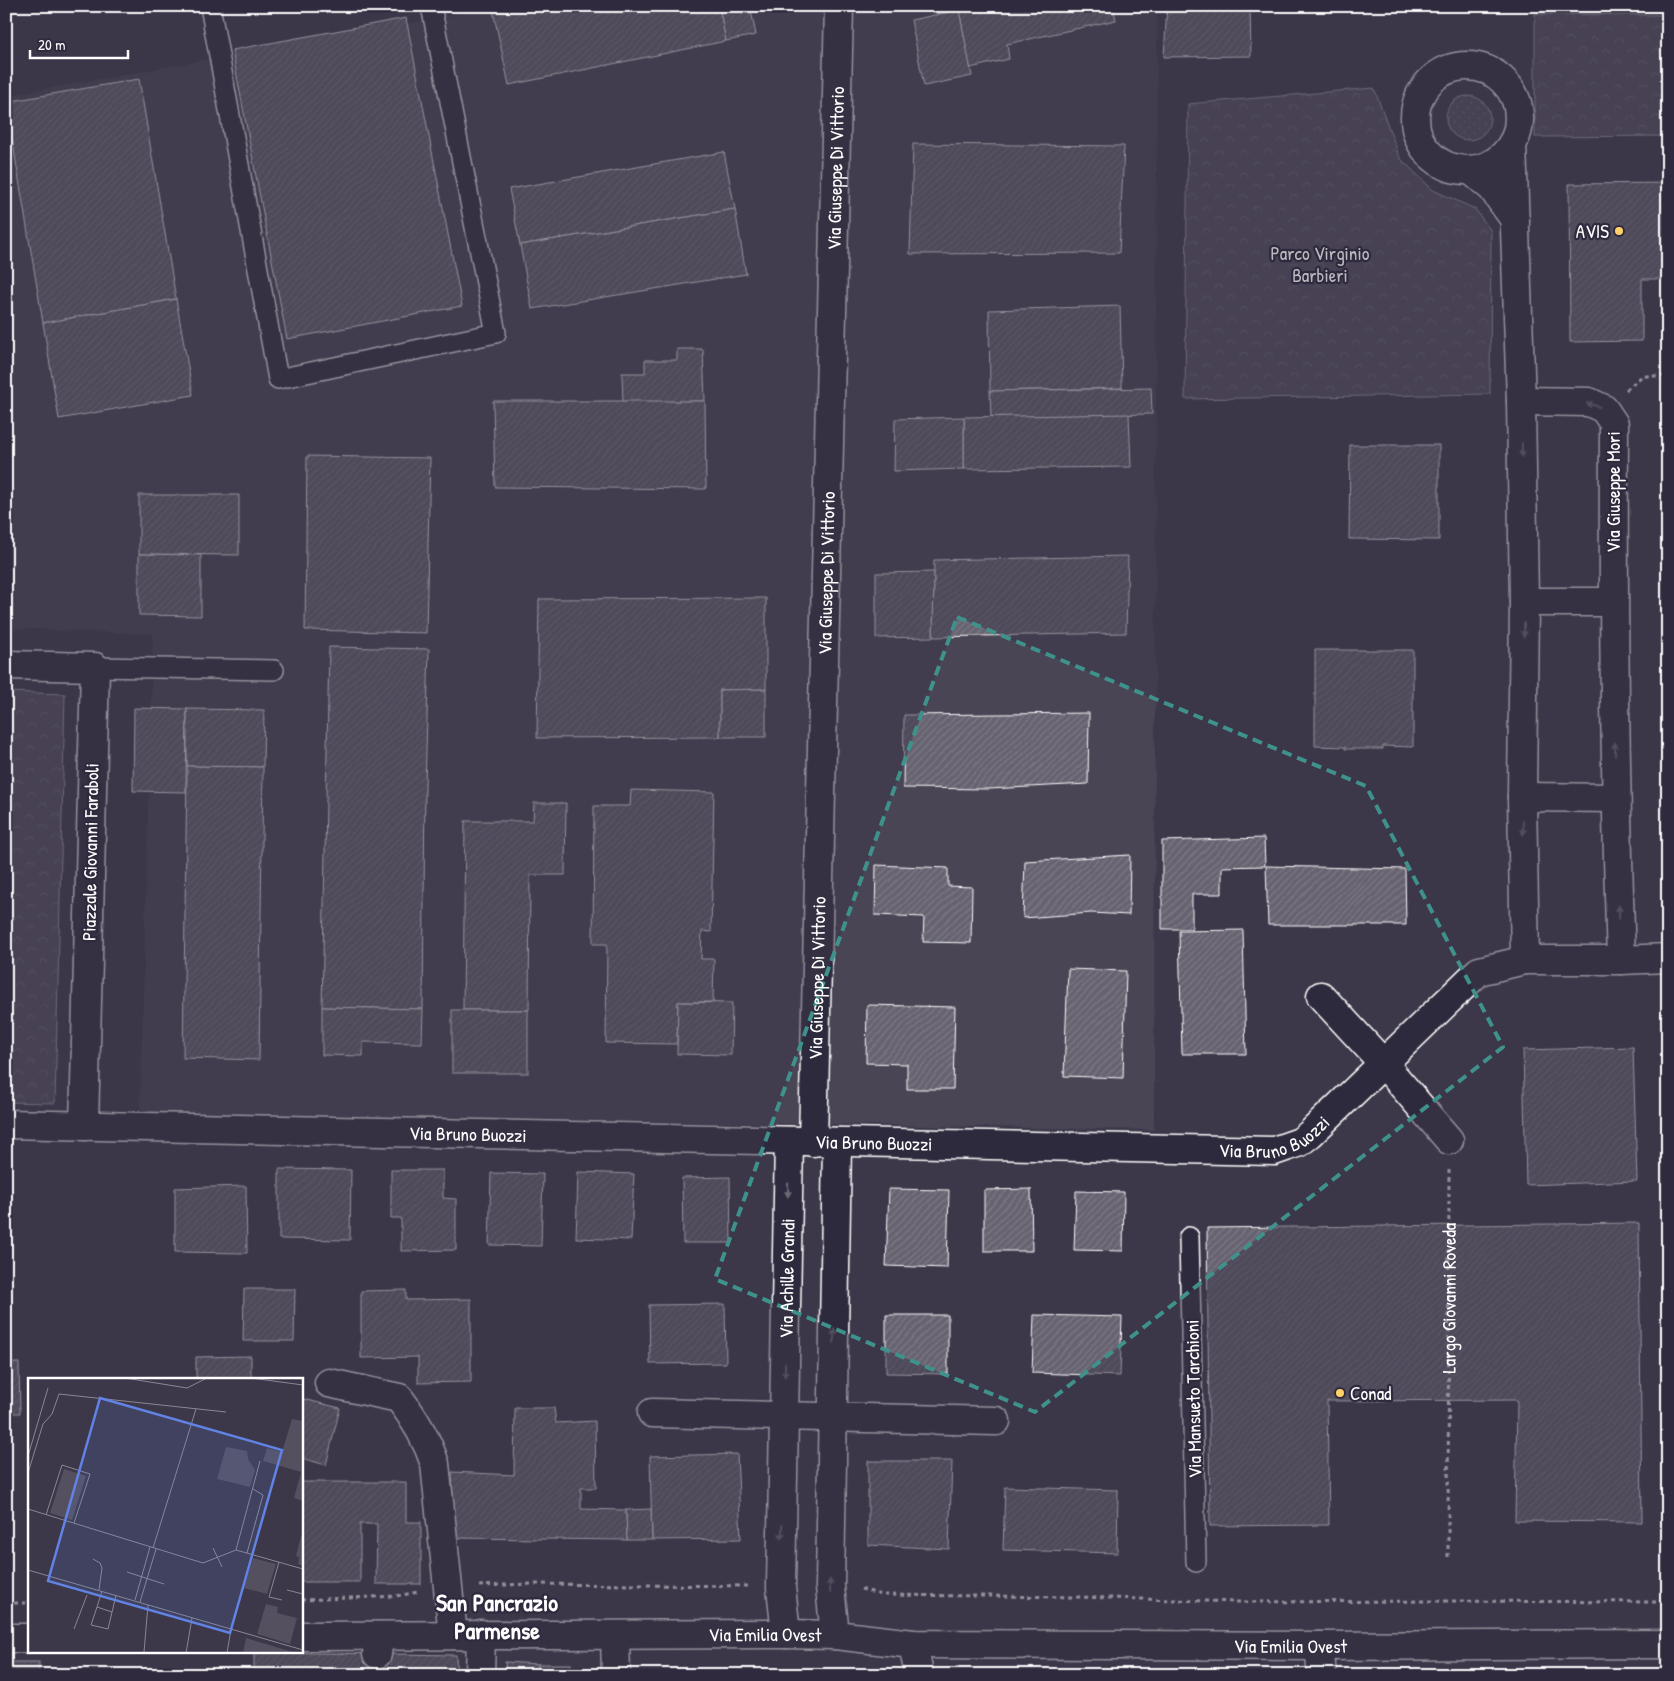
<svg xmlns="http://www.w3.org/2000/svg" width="1674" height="1681" viewBox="0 0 1674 1681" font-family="'Patrick Hand',sans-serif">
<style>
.built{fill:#494455}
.grass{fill:url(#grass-dots);stroke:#aaa8b0}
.park{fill:url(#park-crowns);stroke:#aaa8b0}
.building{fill:url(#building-hatch);stroke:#fff}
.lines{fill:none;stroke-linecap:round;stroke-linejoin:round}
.minor-tunnel{stroke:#504b5b;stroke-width:28;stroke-dasharray:28 14;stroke-linecap:butt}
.service-casing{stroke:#fff;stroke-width:22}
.minor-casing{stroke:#fff;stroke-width:31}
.tertiary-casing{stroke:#fff;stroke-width:31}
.path{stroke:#fff;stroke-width:3;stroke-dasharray:4 4;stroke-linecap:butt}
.service{stroke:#2f2a3d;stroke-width:19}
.minor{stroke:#2f2a3d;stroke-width:28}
.tertiary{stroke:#2f2a3d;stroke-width:28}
.oneway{fill:#6d6a77}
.marked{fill:none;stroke:#3f918b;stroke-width:4;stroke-dasharray:10 6;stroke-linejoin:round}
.poi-dot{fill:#ffd166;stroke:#2f2a3d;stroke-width:2}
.labels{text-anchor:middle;stroke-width:4.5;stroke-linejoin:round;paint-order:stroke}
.street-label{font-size:19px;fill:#fff;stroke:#2f2a3d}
.poi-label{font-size:19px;fill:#fff;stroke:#2f2a3d;text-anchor:end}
.park-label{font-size:19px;fill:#bbb9bf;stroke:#2f2a3d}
.district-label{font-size:24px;font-weight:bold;fill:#fff;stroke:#2f2a3d}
.inset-road{fill:none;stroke:#8a8792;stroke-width:1}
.view{fill:#6183e4;fill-opacity:0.15;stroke:#6183e4;stroke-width:2.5}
.inset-edge{fill:none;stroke:#fff;stroke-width:2.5}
</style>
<defs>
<pattern id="grass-dots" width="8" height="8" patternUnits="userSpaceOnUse" patternTransform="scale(1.25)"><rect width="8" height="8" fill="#555060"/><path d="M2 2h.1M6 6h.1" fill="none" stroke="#6e6a78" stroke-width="1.8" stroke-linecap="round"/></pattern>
<pattern id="park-crowns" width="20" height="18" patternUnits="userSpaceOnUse" patternTransform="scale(1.25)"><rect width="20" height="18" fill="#555060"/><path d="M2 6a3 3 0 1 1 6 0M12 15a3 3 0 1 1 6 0" fill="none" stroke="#6e6a78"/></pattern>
<pattern id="building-hatch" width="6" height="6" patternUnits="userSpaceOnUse" patternTransform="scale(1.25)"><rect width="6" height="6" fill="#666270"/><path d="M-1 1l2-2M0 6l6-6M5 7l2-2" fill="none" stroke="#7d7a85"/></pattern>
</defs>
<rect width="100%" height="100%" fill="#3c3749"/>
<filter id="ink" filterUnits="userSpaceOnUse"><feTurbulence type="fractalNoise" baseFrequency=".02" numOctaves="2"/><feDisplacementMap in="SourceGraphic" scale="10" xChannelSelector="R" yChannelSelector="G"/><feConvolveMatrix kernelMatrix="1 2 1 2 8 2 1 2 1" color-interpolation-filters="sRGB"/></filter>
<g filter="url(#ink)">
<!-- built -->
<path class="built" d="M 504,6 L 1157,6 L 1154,1130 L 140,1113 L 153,634 L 6,628 L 6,96 Z"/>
<!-- grass -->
<circle class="grass" cx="1468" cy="118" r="22"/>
<!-- park -->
<g class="park">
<path d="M 1535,14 L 1668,15 L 1668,136 L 1535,137 Z"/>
<path d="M 1374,88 L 1400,158 L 1433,190 L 1475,209 L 1491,231 L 1490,394 L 1185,399 L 1188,104 Z"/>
<path d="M 6,692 L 65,694 L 55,1103 L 6,1102 Z"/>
</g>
<!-- building -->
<g class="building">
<path d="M 492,6 L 719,6 L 726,41 L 509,85 Z"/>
<path d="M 719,6 L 750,6 L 756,35 L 726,41 Z"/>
<path d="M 936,6 L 1113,6 L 1116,20 L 1007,44 L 1009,59 L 970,68 L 959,10 L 937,14 Z"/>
<path d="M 1167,6 L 1250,6 L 1251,56 L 1164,57 Z"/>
<path d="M 959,10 L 972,76 L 924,86 L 911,20 Z"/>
<path d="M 406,18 L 462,306 L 287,339 L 232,50 Z"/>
<path d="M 139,79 L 176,299 L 43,323 L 6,102 Z"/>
<path d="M 913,144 L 1124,146 L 1119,253 L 910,254 Z"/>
<path d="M 724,152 L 735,209 L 520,245 L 509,189 Z"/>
<path d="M 1668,183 L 1668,279 L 1642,279 L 1642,341 L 1570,342 L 1569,184 Z"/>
<path d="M 735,209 L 746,274 L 532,309 L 520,245 Z"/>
<path d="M 176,299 L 193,395 L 59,419 L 43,323 Z"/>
<path d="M 1120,306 L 1122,388 L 990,391 L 989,310 Z"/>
<path d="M 677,349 L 703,349 L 705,401 L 623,402 L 622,373 L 645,373 L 645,360 L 677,360 Z"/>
<path d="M 1151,388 L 1152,414 L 991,417 L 990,391 Z"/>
<path d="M 493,401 L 705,401 L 706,489 L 495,487 Z"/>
<path d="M 1129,414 L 1131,467 L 964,469 L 964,417 Z"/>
<path d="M 964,417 L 964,469 L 894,471 L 895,419 Z"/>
<path d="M 1350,445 L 1439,445 L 1439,540 L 1349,539 Z"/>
<path d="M 307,456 L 430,458 L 426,633 L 305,630 Z"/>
<path d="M 139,495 L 239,495 L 239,555 L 139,554 Z"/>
<path d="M 139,554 L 201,555 L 201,616 L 139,615 Z"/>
<path d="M 1128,556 L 1126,633 L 933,637 L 934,560 Z"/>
<path d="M 934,572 L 933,637 L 876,638 L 876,573 Z"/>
<path d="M 766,598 L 766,689 L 720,690 L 720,737 L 537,738 L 539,599 Z"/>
<path d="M 329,647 L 429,649 L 425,786 L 423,1009 L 322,1007 Z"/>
<path d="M 1315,650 L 1413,650 L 1413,747 L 1383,746 L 1383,749 L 1345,749 L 1345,747 L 1315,746 Z"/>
<path d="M 766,689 L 766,737 L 720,737 L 720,690 Z"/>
<path d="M 134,708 L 187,709 L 186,792 L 133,791 Z"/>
<path d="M 187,709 L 264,710 L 263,767 L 187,766 Z"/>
<path d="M 1089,713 L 1088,784 L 989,789 L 903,788 L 904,715 Z"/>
<path d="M 187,766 L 263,767 L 259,1060 L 183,1058 Z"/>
<path d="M 631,790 L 714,792 L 711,932 L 702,931 L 701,959 L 714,959 L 713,1002 L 678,1002 L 677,1044 L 606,1043 L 607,944 L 593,944 L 594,806 L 630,806 Z"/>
<path d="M 534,803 L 566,803 L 565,875 L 530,875 L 529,1010 L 463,1010 L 465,821 L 533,821 Z"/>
<path d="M 1264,838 L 1265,866 L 1222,867 L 1222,894 L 1192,894 L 1192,929 L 1162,929 L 1162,841 Z"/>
<path d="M 1130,855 L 1129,915 L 1091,913 L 1023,918 L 1025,861 Z"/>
<path d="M 876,865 L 948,868 L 948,886 L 972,887 L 971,943 L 923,942 L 924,917 L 875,915 Z"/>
<path d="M 1266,866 L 1405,869 L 1406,925 L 1268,925 Z"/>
<path d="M 1243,930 L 1246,1054 L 1182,1054 L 1179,931 Z"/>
<path d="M 1068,969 L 1126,971 L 1123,1078 L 1064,1076 Z"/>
<path d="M 678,1002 L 732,1003 L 731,1055 L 677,1054 Z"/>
<path d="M 867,1005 L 955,1007 L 953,1089 L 907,1089 L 907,1064 L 866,1063 Z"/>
<path d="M 322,1007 L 423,1009 L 422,1043 L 363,1042 L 363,1056 L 322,1055 Z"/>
<rect x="452" y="1010" width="76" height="63"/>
<path d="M 1633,1047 L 1637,1181 L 1526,1185 L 1523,1050 Z"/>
<path d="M 279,1169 L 351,1170 L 350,1240 L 279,1239 Z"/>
<path d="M 391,1170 L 443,1170 L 443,1198 L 456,1199 L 456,1250 L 401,1251 L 401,1218 L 391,1218 Z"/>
<path d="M 578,1172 L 634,1174 L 631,1240 L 576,1238 Z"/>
<path d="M 491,1173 L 543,1174 L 541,1246 L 489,1245 Z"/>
<path d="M 730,1177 L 731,1243 L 683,1243 L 682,1178 Z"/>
<path d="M 246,1186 L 247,1253 L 175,1252 L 175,1188 Z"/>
<path d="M 889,1189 L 949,1190 L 947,1268 L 886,1266 Z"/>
<path d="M 1031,1189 L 1032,1251 L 984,1251 L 984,1190 Z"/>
<path d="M 1076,1191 L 1124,1192 L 1123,1251 L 1074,1250 Z"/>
<path d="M 1639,1223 L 1642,1522 L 1515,1521 L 1517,1400 L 1327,1401 L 1329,1525 L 1210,1526 L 1207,1228 Z"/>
<path d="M 244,1289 L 295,1289 L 294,1341 L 243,1341 Z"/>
<path d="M 406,1290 L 406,1300 L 471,1299 L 471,1382 L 418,1383 L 418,1357 L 361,1358 L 361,1291 Z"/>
<path d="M 725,1304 L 726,1363 L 650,1364 L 649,1305 Z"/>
<path d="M 886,1315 L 948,1315 L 948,1374 L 886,1373 Z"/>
<path d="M 1034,1315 L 1122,1317 L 1120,1376 L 1032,1373 Z"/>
<path d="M 251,1356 L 251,1380 L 196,1380 L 196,1357 Z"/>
<path d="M 6,1363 L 19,1363 L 20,1413 L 6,1413 Z"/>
<path d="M 303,1399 L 340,1408 L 326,1465 L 301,1458 L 301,1406 Z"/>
<path d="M 515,1408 L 554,1408 L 556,1423 L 595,1421 L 596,1488 L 581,1488 L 581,1509 L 626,1510 L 627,1540 L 454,1538 L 452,1472 L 514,1475 Z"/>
<path d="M 737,1454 L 741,1539 L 652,1540 L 650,1456 Z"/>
<path d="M 868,1461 L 952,1461 L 949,1549 L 868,1545 Z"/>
<path d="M 301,1482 L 406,1482 L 406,1522 L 421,1522 L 421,1584 L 376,1584 L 377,1524 L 360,1524 L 360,1582 L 301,1582 Z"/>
<path d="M 1005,1487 L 1118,1490 L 1117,1553 L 1003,1550 Z"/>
<path d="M 651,1509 L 652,1540 L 627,1540 L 626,1510 Z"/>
<path d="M 254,1652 L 456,1655 L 457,1675 L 254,1675 Z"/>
<rect x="6" y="1662" width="33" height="13"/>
<path d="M 505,1662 L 538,1664 L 538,1675 L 506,1675 Z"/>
<rect x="538" y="1664" width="33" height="11"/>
</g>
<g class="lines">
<!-- minor-tunnel -->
<path class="minor-tunnel" d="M 375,1675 L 377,1654"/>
<!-- service casing -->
<g class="service-casing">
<g id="service">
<path d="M 210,6 L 278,379 L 496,333 L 431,6"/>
<path d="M 95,667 L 274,670"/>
<path d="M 1189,1237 L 1196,1562"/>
</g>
</g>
<!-- minor casing -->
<g class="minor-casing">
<g id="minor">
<circle cx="1467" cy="118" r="52"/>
<path d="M 1512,144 L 1521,401 L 1524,602 L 1522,797 L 1525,960"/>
<path d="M 1472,171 L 1492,188 L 1515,220"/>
<path d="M 1521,401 L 1589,402 L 1604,409 L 1614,424 C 1613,603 1615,781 1621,960"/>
<path d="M 1524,602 L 1613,602"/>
<path d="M 6,665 L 95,667 L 84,1126"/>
<path d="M 1522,797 L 1616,798"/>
<path d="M 1321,996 L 1383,1063 L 1449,1140"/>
<path id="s2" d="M 6,1124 L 1274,1151 L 1300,1142 L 1310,1134 L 1479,971 L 1525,960 L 1621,960 L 1668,958"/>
<path id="s3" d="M 813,1142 L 839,6"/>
<path d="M 329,1383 L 399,1398 C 415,1419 427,1439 435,1464 L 453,1635"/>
<path d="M 652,1413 L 996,1421"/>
<path id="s4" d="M 786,1634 L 781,1587 L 789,1141"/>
<path d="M 835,1635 L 830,1587 L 837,1142"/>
<path d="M 615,1636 L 616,1675"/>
<path d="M 913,1644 L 919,1675"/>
<path d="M 1319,1646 L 1322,1675"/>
<path d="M 377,1654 L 379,1636"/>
<path d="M 480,1675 L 481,1634"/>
</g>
</g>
<!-- tertiary casing -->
<g class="tertiary-casing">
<g id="tertiary">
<path id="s5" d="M 301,1636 L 786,1634 L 835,1635 L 913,1644 L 1319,1646 L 1668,1644"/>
<path d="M 6,1638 L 29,1638"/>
</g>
</g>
<!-- path -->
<g class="path">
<path d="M 1626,390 L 1642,376 L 1668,376"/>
<path id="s1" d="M 1448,1557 L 1449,1170"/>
<path d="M 479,1586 L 531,1584 L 750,1586"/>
<path d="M 861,1589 L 882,1595 L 1080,1597 L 1238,1602 L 1437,1601 L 1668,1602"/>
<path d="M 301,1600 L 396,1596 L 418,1592"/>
<path d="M 6,1603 L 29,1603"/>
</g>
<!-- service -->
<use href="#service" class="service"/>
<!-- minor -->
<use href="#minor" class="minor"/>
<!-- tertiary -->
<use href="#tertiary" class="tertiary"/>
</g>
<!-- one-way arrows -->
<defs><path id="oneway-solid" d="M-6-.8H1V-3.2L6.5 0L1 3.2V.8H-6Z" transform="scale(1.25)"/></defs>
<g class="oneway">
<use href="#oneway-solid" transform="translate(1593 405) rotate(-162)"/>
<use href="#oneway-solid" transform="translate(1522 450) rotate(89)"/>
<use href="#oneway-solid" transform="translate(1524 630) rotate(90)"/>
<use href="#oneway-solid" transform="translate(1615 749) rotate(-91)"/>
<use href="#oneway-solid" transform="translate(1523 828) rotate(89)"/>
<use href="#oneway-solid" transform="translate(1619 912) rotate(-92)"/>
<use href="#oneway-solid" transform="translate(788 1190) rotate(91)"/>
<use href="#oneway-solid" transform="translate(834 1336) rotate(-89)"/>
<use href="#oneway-solid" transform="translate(785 1370) rotate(91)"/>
<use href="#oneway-solid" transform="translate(782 1532) rotate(91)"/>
<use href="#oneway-solid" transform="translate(830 1586) rotate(-92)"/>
</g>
</g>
<!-- marked area -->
<path d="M0 0H1674V1681H0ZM 957,617 L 1366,786 L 1503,1047 L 1035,1412 L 715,1279 Z" fill="#3c3749" fill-opacity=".55" fill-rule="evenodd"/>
<path class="marked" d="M 957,617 L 1366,786 L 1503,1047 L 1035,1412 L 715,1279 Z"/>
<!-- markers -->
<g class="poi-dot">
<circle cx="1619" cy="231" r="5"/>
<circle cx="1340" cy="1393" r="5"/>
</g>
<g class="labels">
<!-- street labels -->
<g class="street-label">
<text dy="7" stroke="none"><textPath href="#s3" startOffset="974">Via Giuseppe Di Vittorio</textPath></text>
<text transform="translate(1613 492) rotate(-90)" y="7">Via Giuseppe Mori</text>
<text dy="7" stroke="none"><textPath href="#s3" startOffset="569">Via Giuseppe Di Vittorio</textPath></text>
<text transform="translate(90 852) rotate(-89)" y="7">Piazzale Giovanni Faraboli</text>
<text dy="7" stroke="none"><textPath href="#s3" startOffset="164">Via Giuseppe Di Vittorio</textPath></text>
<text dy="7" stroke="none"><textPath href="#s2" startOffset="1272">Via Bruno Buozzi</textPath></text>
<text dy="7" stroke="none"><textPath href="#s2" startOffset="462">Via Bruno Buozzi</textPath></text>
<text dy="7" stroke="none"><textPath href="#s2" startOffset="868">Via Bruno Buozzi</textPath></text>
<text dy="7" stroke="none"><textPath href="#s4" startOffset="356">Via Achille Grandi</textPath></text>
<text dy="7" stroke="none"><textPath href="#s1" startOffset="259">Largo Giovanni Roveda</textPath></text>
<text transform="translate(1193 1399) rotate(-91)" y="7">Via Mansueto Tarchioni</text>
<text dy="7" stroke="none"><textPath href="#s5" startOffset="464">Via Emilia Ovest</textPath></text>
<text dy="7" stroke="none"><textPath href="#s5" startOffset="990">Via Emilia Ovest</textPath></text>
</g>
<!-- poi labels -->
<g class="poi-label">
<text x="1609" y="238">AVIS</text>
<text x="1350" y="1400" text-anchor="start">Conad</text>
</g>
<!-- park labels -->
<g class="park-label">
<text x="1320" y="260">Parco Virginio<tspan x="1320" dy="22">Barbieri</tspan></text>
</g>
<!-- district labels -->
<g class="district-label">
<text x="497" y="1611">San Pancrazio<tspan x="497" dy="28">Parmense</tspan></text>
</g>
</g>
<!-- overview -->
<g transform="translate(28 1378)">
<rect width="275" height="275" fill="#3c3749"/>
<path d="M 264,41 L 275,43 L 275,123 L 266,120 L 273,94 L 235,83 L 239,70 L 254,74 ZM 198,69 L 219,73 L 220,81 L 227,92 L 222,109 L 189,101 ZM 36,91 L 58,98 L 44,142 L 22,135 ZM 273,158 L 275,159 L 275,188 L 270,186 L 271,179 L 268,178 ZM 225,180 L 248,186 L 239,216 L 216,210 ZM 238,226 L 250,229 L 249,235 L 269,240 L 262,266 L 229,256 Z" fill="#555060"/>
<path d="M 218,260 L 268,275 L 215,275 Z" fill="#555060"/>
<path class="inset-road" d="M 97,0 L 159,10 L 179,0M 223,0 L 275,7M 0,78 L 20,10M 0,95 L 15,46 L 24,36 L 31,16 L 198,34M 0,131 L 175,185 L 208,172 L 275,191M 18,137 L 34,87 L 62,96 L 46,145M 125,170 L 168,31M 185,170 L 194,189M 208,172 L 232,83M 219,175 L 235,117 L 225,111M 65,181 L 72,185 L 74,190 L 71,212M 251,184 L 241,219 L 254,222M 0,192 L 275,272M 99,194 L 136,206M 259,212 L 275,216M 107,222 L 122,169M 112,224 L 128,171M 69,229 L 74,213M 84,234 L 69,229 L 63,247 L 80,251 L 84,234 L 85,230 L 88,217M 46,251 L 59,217M 116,274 L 120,227M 158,275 L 164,240M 199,275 L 203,251"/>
<path class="view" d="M 72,20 L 254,72 L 202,255 L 20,203 Z"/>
<rect width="275" height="275" class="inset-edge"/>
</g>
<!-- margin -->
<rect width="1674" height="1681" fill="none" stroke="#2f2a3d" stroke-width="25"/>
<rect x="12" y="12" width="1649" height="1656" fill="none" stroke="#fff" stroke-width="2" filter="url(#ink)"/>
<!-- scale -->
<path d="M30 50v8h98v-8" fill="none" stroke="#ffffff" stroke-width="2.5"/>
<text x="38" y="50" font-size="15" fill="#ffffff" stroke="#2f2a3d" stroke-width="4" paint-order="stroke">20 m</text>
</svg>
